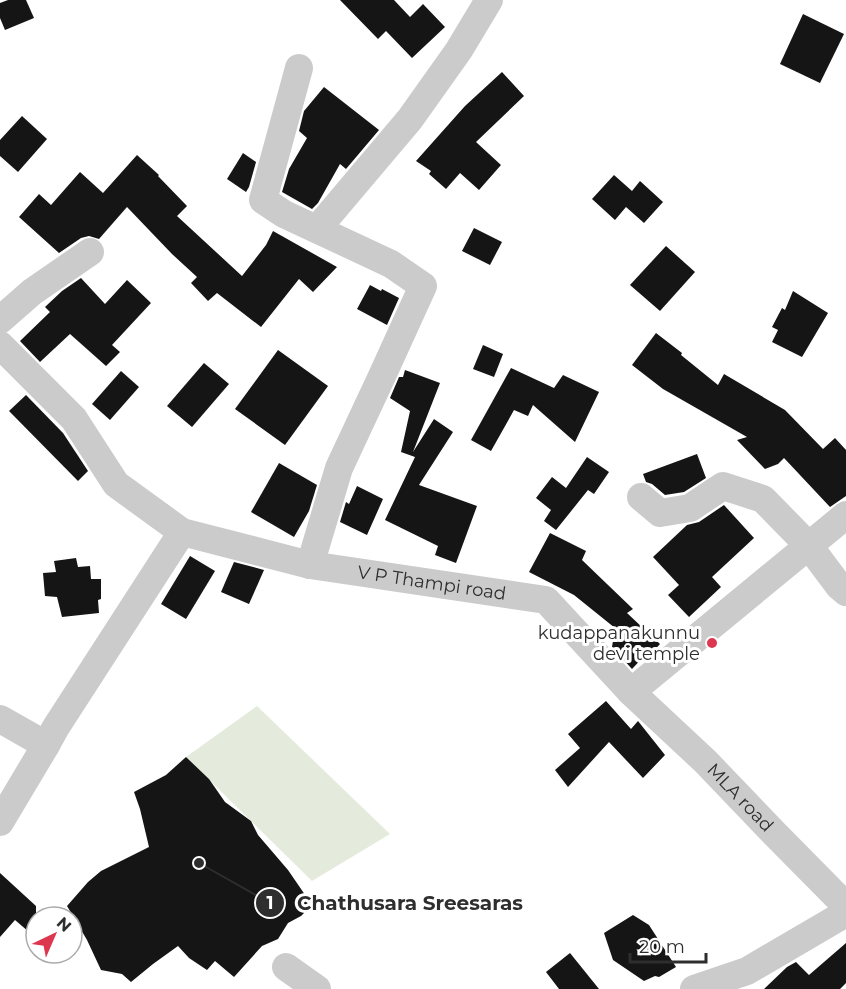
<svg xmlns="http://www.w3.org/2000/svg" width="846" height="989" viewBox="0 0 846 989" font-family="Montserrat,sans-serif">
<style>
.green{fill:#e5ebdc}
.building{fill:#151515}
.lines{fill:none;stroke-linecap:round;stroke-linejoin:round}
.minor{stroke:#cbcbcb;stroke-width:28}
.poi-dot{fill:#dd374f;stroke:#fff;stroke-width:2}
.labels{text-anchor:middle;stroke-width:6;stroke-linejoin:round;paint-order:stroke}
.street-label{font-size:18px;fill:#2e2e2e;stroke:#fff}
.poi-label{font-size:18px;fill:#2e2e2e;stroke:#fff;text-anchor:end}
.leader{fill:none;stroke:#2e2e2e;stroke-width:2}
.callout-dot{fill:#2e2e2e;stroke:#fff;stroke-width:2}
.mark-label{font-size:18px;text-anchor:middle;font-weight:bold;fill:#fff}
.callout-label{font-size:20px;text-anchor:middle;font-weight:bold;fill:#2e2e2e;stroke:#fff;stroke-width:6;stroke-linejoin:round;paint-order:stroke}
</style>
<rect width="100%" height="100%" fill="#fff"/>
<!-- green -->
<path class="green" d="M 257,706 L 390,834 L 312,881 L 186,757 Z"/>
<!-- building -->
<g class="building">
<path d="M 8,0 L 26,0 L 34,18 L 5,30 L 0,18 L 0,3 Z"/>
<path d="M 340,0 L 394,0 L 410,17 L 423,4 L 445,27 L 412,58 L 386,31 L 378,39 Z"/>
<path d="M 803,14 L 844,34 L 820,83 L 780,64 Z"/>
<path d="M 502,72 L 524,96 L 476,142 L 501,165 L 479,190 L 460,173 L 446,189 L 429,174 L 431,171 L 416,161 L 465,106 Z"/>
<path d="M 324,87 L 379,130 L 346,169 L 340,164 L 318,203 L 312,209 L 282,192 L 289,169 L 307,138 L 299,131 L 304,111 Z"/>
<path d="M 22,116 L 47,139 L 18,172 L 0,156 L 0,140 Z"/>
<path d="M 243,153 L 256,162 L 249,187 L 246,192 L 227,179 Z"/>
<path d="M 137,155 L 159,175 L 158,176 L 187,206 L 177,216 L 242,276 L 266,245 L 273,231 L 337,267 L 313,292 L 299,279 L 261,327 L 217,293 L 208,301 L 191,283 L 197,277 L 172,254 L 127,207 L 99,239 L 89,236 L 81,238 L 59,253 L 19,217 L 39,194 L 51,205 L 80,172 L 103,193 Z"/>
<path d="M 614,175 L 632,191 L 640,181 L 663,202 L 644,223 L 626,207 L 615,220 L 592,199 Z"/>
<path d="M 474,228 L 502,242 L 490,265 L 462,251 Z"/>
<path d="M 666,246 L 695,272 L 660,311 L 630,285 Z"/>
<path d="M 81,278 L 105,304 L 127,280 L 151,303 L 112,345 L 120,352 L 106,366 L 70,334 L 40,362 L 20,341 L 50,312 L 45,307 L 62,291 Z"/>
<path d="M 370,285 L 381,291 L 382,289 L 399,298 L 387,325 L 357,309 Z"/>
<path d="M 793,291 L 828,313 L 802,357 L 772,342 L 778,330 L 772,327 L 782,308 L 785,310 Z"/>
<path d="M 656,333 L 682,353 L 681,355 L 718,385 L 724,374 L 785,410 L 823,449 L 835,438 L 846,450 L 846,496 L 830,507 L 784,458 L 778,464 L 765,469 L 737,440 L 747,437 L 663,389 L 632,365 Z"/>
<path d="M 483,345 L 503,354 L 494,377 L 473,369 Z"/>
<path d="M 278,350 L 328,386 L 285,445 L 235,409 Z"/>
<path d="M 204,363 L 229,384 L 192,427 L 167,406 Z"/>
<path d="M 511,368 L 554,388 L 563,375 L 599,392 L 575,442 L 533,405 L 528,416 L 514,410 L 491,451 L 471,440 Z"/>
<path d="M 405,370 L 440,383 L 413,452 L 434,419 L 453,432 L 419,485 L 477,506 L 456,563 L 435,555 L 438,546 L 385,520 L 415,457 L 401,452 L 410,411 L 390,398 L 399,377 L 403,377 Z"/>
<path d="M 121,371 L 139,387 L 110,420 L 92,404 Z"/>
<path d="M 26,395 L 63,433 L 88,471 L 78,481 L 9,411 Z"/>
<path d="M 697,454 L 706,478 L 684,492 L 665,495 L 652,484 L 646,482 L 643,474 Z"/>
<path d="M 587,457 L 609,472 L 594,494 L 588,490 L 556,530 L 544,521 L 551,510 L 536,498 L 552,477 L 566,488 Z"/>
<path d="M 279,463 L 317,485 L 309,511 L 294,537 L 251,512 Z"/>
<path d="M 357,486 L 383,499 L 367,535 L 340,522 L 346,502 L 349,504 Z"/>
<path d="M 724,505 L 754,538 L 712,577 L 721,587 L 689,617 L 668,595 L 679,585 L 653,557 L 687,525 L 699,522 Z"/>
<path d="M 550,533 L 586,551 L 582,560 L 633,609 L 627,613 L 660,644 L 650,655 L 647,653 L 632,669 L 612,647 L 615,628 L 574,595 L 529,572 Z"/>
<path d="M 190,556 L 215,571 L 186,619 L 161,604 Z"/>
<path d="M 76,558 L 78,567 L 90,566 L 91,579 L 101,579 L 101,599 L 98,600 L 99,613 L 62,617 L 57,597 L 45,596 L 43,573 L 56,572 L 54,561 Z"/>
<path d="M 234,562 L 264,570 L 249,604 L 221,592 Z"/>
<path d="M 606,701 L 631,729 L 638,721 L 665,755 L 643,778 L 609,742 L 568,787 L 555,770 L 580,748 L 568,734 Z"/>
<path d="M 186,757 L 209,779 L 225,802 L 251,821 L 258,835 L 288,870 L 312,905 L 301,916 L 288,923 L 278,939 L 262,946 L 234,977 L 215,961 L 207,970 L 189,958 L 178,946 L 153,964 L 131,982 L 122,974 L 101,970 L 87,940 L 67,906 L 88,882 L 101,871 L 149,847 L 140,809 L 134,792 L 166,775 Z"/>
<path d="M 0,873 L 36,906 L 36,938 L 15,920 L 0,937 Z"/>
<path d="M 633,915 L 649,925 L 676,967 L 659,977 L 655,976 L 644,981 L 613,960 L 604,933 Z"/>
<path d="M 846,943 L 846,983 L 840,989 L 764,989 L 787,967 L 796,962 L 809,975 Z"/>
<path d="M 570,953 L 599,989 L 559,989 L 546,972 Z"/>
</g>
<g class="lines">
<!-- minor -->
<g class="minor">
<path d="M 299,68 L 263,200 L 284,214 L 391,264 L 423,286 L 382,376 L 339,468 L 310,565"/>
<path d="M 317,229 L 410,119 L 459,50 L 489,0"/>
<path d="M 0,320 L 32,292 L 90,252"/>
<path id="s1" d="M 0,345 L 74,419 L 116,484 L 182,532 L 310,565 L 546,600 L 631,692 L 846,515"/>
<path d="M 641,497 L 660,513 L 690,508 L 723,486 L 763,499 L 809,546 L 839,586 L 846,592"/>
<path id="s2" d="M 631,692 L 706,762 L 773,832 L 846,906"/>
<path d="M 0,719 L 46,745 L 56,727 L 182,532"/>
<path d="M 0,822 L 46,745"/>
<path d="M 286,967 L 317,989"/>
<path d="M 694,989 L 747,971 L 846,913"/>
</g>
</g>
<!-- markers -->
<circle class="poi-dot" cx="712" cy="643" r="6"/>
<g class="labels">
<!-- street labels -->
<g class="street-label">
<text dy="6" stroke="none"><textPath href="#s1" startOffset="519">V P Thampi road</textPath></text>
<text dy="6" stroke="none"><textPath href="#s2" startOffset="152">MLA road</textPath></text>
</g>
<!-- poi labels -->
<g class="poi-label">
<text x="700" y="639">kudappanakunnu<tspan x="700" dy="21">devi temple</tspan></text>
</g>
</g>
<!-- callouts -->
<path class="leader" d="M199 863L270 903"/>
<g class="callout-dot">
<circle cx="199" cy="863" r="6"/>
<circle cx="270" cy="903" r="15"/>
</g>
<g class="mark-label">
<text x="270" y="909">1</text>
</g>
<g class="callout-label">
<text x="410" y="910">Chathusara Sreesaras</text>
</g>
<!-- north arrow -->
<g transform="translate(54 935) rotate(44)"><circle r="28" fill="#ffffff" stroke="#ababab" stroke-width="1.5"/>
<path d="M0-4.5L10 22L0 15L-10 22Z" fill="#dd374f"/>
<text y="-9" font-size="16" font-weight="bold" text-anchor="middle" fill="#2e2e2e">N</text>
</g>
<!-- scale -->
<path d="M630 953v9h76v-9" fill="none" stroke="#2e2e2e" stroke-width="3"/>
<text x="639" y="953" font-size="18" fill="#2e2e2e" stroke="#ffffff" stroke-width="4.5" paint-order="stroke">20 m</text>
</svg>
